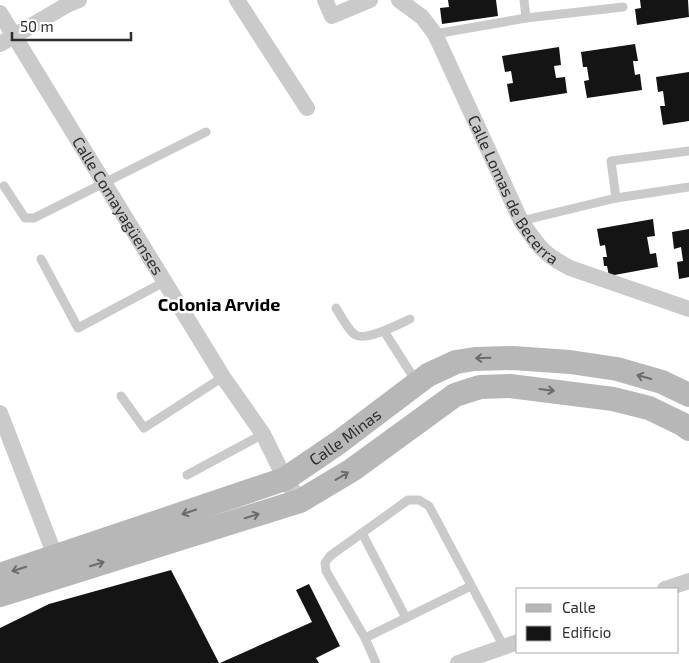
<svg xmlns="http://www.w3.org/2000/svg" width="689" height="663" viewBox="0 0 689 663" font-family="'Exo 2',sans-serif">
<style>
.building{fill:#141414}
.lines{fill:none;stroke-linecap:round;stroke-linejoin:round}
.lane{stroke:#cacaca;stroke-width:9}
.street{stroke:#cacaca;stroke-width:16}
.secondary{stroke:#b7b7b7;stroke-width:24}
.oneway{stroke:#6b6b6b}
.labels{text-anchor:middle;stroke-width:5;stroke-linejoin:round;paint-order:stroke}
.street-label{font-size:16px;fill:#2d2d2d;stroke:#fff}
.neighbourhood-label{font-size:18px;font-weight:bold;fill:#000;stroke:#fff}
</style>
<rect width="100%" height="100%" fill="#fff"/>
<!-- building -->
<g class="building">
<path d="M 448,0 L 496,0 L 498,16 L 442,24 L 440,8 L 449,7 Z"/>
<path d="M 640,0 L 688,0 L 689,17 L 637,25 L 635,9 L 641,8 Z"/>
<path d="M 635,44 L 638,61 L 633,61 L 635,75 L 640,74 L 642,90 L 587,98 L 584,81 L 589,80 L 587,67 L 583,67 L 581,52 Z"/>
<path d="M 559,47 L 561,65 L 554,66 L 556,78 L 565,77 L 567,93 L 510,102 L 507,84 L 513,83 L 511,71 L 505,72 L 502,56 Z"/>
<path d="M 689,72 L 689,121 L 663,125 L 660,106 L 665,106 L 663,91 L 658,92 L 656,77 Z"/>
<path d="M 653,219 L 655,236 L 647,237 L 650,254 L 656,253 L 658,267 L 609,276 L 607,266 L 604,266 L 603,257 L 607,257 L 605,245 L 600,246 L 597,229 Z"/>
<path d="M 689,229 L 689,277 L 679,279 L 677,262 L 683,261 L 681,247 L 674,249 L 672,232 Z"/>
<path d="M 171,570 L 219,663 L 0,663 L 0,628 L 49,604 Z"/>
<path d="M 309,584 L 340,646 L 316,658 L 319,663 L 220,663 L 312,622 L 296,590 Z"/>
</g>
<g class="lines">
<!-- lane -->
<g class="lane">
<path d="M 524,0 L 526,18"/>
<path d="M 435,34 L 526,18 L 623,7"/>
<path d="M 4,186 L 25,218 L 34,218 L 206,132"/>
<path d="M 616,198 L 611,161 L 689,151"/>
<path d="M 521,221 L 616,198 L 689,187"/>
<path d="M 41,259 L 78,328 L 164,282"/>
<path d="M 336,308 C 341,316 347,328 354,334 C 364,343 399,324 410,319"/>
<path d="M 384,331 L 417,383"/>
<path d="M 121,396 L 144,428 L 223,377"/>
<path d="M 187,475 L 263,434"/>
<path d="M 362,533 L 406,618"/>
<path d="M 365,638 L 471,586"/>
<path d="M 376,663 L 365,638 L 326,571 L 325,563 L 330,556 L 408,500 L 419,500 L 429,506 L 504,647"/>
</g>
<!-- street -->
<g class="street">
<path d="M 237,0 L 307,108"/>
<path d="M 325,0 L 332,16 L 370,0"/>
<path id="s1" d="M 399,0 L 422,17 L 435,34 L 521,221 C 538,246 543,254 570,268 L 689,309"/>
<path id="s2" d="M 0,13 L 223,377 L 263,434 L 285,479 L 300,501"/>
<path d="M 0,44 L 65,6 L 79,0"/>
<path d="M 0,413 L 59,566"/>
<path d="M 665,589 L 689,581"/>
<path d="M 458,663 L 518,642"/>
</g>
<!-- secondary -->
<g class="secondary">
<path id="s3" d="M 0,575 L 285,479 L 338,443 L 428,375 L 456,362 L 475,359 L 513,358 L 570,362 L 617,369 L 662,382 L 689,395"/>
<path d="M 0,595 L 300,501 L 352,470 L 455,395 L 480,387 L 510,386 L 613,399 L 649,408 L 682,424 L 689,429"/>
</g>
</g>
<!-- one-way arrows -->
<defs><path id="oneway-shaft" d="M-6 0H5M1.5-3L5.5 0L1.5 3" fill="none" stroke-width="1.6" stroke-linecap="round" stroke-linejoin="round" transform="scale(1.25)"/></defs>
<g class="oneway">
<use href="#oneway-shaft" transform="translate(483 358) rotate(178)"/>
<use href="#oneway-shaft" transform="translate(644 377) rotate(-164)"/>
<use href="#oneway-shaft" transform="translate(547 390) rotate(7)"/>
<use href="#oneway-shaft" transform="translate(342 476) rotate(-31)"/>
<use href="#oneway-shaft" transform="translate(189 512) rotate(161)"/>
<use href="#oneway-shaft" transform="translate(252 516) rotate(-17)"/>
<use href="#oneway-shaft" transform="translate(97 564) rotate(-17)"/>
<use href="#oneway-shaft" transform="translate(19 569) rotate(162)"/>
</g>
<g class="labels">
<!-- street labels -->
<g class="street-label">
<text dy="6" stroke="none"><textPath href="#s1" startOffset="225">Calle Lomas de Becerra</textPath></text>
<text dy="6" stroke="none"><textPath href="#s2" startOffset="226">Calle Comayagüenses</textPath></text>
<text dy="6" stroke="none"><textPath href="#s3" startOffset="374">Calle Minas</textPath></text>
</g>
<!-- neighbourhood labels -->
<g class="neighbourhood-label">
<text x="219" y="311">Colonia Arvide</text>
</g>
</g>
<!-- legend -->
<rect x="516" y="588" width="162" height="65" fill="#ffffff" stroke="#ababab"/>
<rect x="526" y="604" width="25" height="8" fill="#b7b7b7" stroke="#ababab"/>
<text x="562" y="613" font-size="15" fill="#2d2d2d">Calle</text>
<rect x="526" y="626" width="25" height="15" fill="#141414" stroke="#ababab"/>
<text x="562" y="638" font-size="15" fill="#2d2d2d">Edificio</text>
<!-- scale -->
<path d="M12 32v8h119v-8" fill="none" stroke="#2d2d2d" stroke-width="2.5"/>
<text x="20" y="32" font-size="15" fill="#2d2d2d" stroke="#ffffff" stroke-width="4" paint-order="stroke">50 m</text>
</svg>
